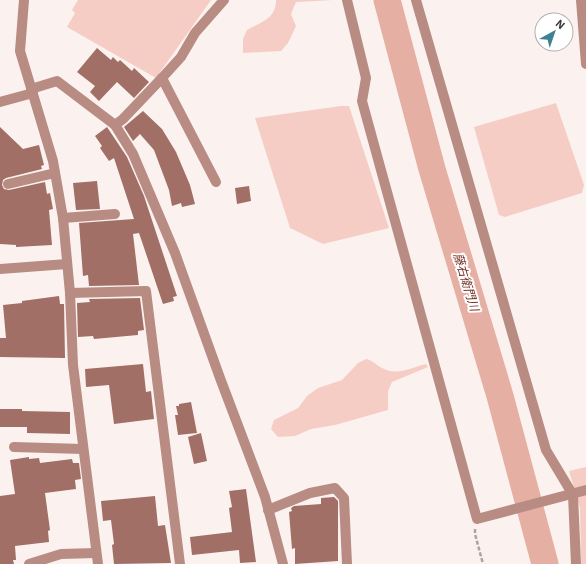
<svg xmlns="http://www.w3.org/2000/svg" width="586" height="564" viewBox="0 0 586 564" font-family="'IBM Plex Sans','Noto Sans JP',sans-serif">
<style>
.green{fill:#f5cdc4}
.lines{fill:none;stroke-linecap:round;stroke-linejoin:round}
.river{stroke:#e5afa3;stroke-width:27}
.building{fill:#a16f65}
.path{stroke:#aaa3a1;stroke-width:2.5;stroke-dasharray:4 2;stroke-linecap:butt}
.minor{stroke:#b98c83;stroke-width:10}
.labels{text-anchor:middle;stroke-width:4;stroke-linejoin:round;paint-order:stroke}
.water-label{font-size:12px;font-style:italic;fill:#79362a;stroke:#fff}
</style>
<rect width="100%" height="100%" fill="#fbf2f0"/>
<!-- green -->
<g class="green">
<path d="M 78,0 L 211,0 L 156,78 L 67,27 L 75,13 L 72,10 Z"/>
<path d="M 276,0 L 333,0 L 296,2 L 291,14 L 296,26 L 288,43 L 281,51 L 243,53 L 243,39 L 247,30 C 261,22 276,19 276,0 Z"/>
<path d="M 556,103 L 584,185 L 582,193 L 505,217 L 499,215 L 474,127 Z"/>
<path d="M 341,106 L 349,106 L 389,228 L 323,244 L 290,228 L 255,118 Z"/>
<path d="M 366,359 C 372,360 376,365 382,368 C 396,376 411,368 426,364 L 428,367 L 392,382 L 388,391 L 388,410 L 335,425 L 311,429 L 295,436 L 278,437 L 271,429 L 274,420 L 298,408 L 307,396 L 318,388 L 342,380 L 358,363 Z"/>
<path d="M 586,467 L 586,564 L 581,564 L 580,508 L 569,471 Z"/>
</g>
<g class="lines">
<!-- river -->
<path class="river" d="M 387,0 L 432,169 L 500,396 L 545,564"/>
</g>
<!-- building -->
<g class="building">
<path d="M 97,48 L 111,60 L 113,57 L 118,62 L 120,60 L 132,71 L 134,68 L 149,82 L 134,98 L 117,82 L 99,101 L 90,92 L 95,86 L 77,72 Z"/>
<path d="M 143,111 L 162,129 L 176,152 L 190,185 L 195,204 L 182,207 L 181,203 L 172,206 L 169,190 L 154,150 L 140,134 L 133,141 L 124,127 Z"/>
<path d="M 0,127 L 23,149 L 39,145 L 44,165 L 41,166 L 42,169 L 6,178 L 3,180 L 2,185 L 4,189 L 9,190 L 45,182 L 47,194 L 50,193 L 53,209 L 49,210 L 52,245 L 16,247 L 16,245 L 0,244 Z"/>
<path d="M 107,127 L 127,157 L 144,196 L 177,296 L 173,297 L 174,301 L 163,304 L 139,233 L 133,234 L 139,285 L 89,286 L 88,275 L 83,276 L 79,223 L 134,219 L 114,158 L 109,161 L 100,148 L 102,146 L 95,136 Z"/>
<path d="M 97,181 L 100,209 L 76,210 L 73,183 Z"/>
<path d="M 249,186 L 251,201 L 237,204 L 235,188 Z"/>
<path d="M 59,296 L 60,304 L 64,304 L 65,358 L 0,357 L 0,338 L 6,338 L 3,305 L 22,303 L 22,301 Z"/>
<path d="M 140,298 L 144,330 L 138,331 L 138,335 L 94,339 L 93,336 L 78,337 L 77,303 L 90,302 L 89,299 Z"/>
<path d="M 143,364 L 146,392 L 151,391 L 154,419 L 114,424 L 109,385 L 86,387 L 85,369 Z"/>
<path d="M 191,402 L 197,433 L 178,435 L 175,415 L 178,415 L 176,406 L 179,406 L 179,404 Z"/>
<path d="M 0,409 L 22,409 L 22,411 L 70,412 L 70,434 L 27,433 L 27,427 L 0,427 Z"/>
<path d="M 201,433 L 207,461 L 194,464 L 188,437 Z"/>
<path d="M 29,457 L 29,459 L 39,458 L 40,463 L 72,459 L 73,463 L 79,463 L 81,479 L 75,480 L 76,489 L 45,493 L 50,530 L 48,531 L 49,542 L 15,546 L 16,560 L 13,560 L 14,564 L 0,564 L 0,496 L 15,494 L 10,460 Z"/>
<path d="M 246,489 L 256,562 L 240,563 L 239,550 L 192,555 L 190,537 L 232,532 L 229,508 L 232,507 L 229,491 Z"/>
<path d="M 155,496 L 158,526 L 165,525 L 171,563 L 114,564 L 112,545 L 114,544 L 111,520 L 103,521 L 101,501 Z"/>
<path d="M 334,497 L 338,501 L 338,561 L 295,564 L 295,548 L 292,549 L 289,512 L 292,511 L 291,508 L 294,506 L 321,504 L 321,498 Z"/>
</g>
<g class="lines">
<!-- path -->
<path class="path" d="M 475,529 L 475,534 L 483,564"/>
<!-- minor -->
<g class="minor">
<path d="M 24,0 L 20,51 L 53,161 L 63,218 L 70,293 L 73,365 L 98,564"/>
<path d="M 347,0 L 366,78 L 362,101 L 477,519 L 586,490"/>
<path d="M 416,0 L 546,450 L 573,495 L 576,564"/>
<path d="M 581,0 L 586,64"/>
<path d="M 162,78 L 216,182"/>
<path d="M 31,89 L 57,81 L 115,125 L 133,154 L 175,253 L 220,378 L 265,497 L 283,564"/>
<path d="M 0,102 L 33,93"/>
<path d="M 115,125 L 123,119 L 162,78 L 181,57 L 195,33 L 224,0"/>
<path d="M 8,184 L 55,173"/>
<path d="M 63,218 L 115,214"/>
<path d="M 0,269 L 67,264"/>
<path d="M 70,293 L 146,291 L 180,564"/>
<path d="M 14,447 L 83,449"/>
<path d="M 268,510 L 310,493 L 335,488 L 344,498 L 347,564"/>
<path d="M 29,564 L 61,554 L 96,553"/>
</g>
</g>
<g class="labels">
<!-- water labels -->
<g class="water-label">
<text transform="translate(466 282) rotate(73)" y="4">藤右衛門川</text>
</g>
</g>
<!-- north arrow -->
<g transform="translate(554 32) rotate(40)"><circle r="19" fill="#ffffff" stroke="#b2b0b0"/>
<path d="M0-3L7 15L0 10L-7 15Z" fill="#3d8290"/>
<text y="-6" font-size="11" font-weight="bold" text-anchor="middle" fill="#3e3a39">N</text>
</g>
</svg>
